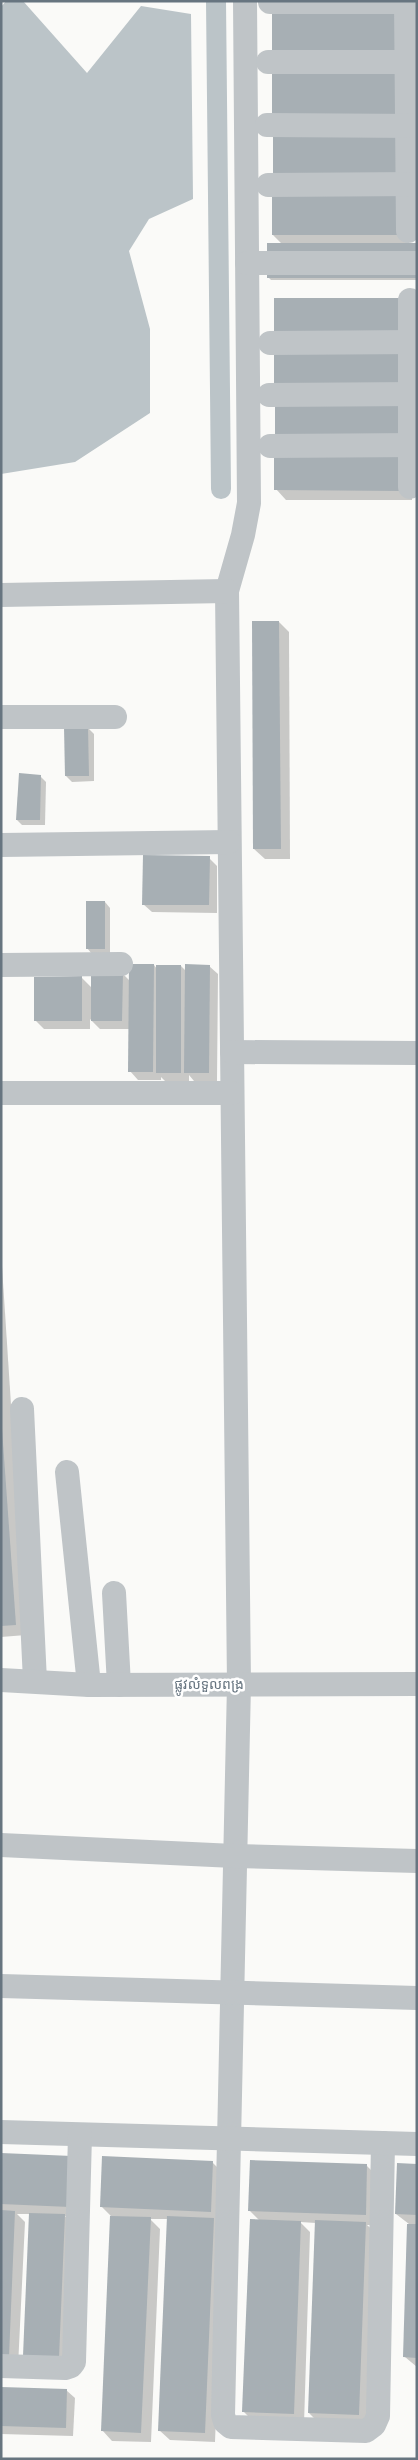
<svg xmlns="http://www.w3.org/2000/svg" width="418" height="2460" viewBox="0 0 418 2460" font-family="'Archivo Narrow','Noto Sans Khmer',sans-serif">
<style>
.water{fill:#bbc4c8}
.shadow{fill:#0003}
.lines{fill:none;stroke-linecap:round;stroke-linejoin:round}
.canal{stroke:#bbc4c8;stroke-width:20}
.building{fill:#a7afb4}
.minor{stroke:#bfc4c7;stroke-width:24}
.labels{text-anchor:middle;stroke-width:5;stroke-linejoin:round;paint-order:stroke}
.street-label{font-size:14px;fill:#677580;stroke:#fff}
</style>
<rect width="100%" height="100%" fill="#fafaf8"/>
<!-- water -->
<path class="water" d="M 6,1 L 23,1 L 87,73 L 141,6 L 191,14 L 193,199 L 149,219 L 129,251 L 150,329 L 150,413 L 75,462 L 1,474 L 1,7 Z"/>
<!-- shadow -->
<g class="shadow">
<path d="M 409,205 L 409,244 L 417,244 L 417,280 L 271,280 L 269,278 L 282,244 L 273,235 Z"/>
<path d="M 412,460 L 412,500 L 286,500 L 276,489 Z"/>
<path d="M 279,622 L 289,632 L 290,859 L 265,859 L 254,849 Z"/>
<path d="M 88,728 L 94,734 L 94,781 L 72,782 L 66,776 Z"/>
<path d="M 40,776 L 46,782 L 45,825 L 22,825 L 17,820 Z"/>
<path d="M 209,858 L 217,866 L 217,913 L 152,912 L 143,904 Z"/>
<path d="M 105,902 L 110,908 L 110,954 L 92,954 L 87,948 Z"/>
<path d="M 154,965 L 157,969 L 181,966 L 186,971 L 209,966 L 218,974 L 217,1081 L 194,1081 L 189,1075 L 189,1081 L 165,1081 L 161,1077 L 161,1080 L 138,1080 L 130,1071 L 130,1029 L 100,1029 L 90,1019 L 90,1029 L 44,1029 L 36,1021 L 82,978 L 92,988 L 123,974 L 130,981 Z"/>
<path d="M 1,1251 L 26,1635 L 1,1637 Z"/>
<path d="M 1,2154 L 80,2217 L 65,2216 L 75,2226 L 69,2368 L 34,2366 L 30,2214 L 17,2214 L 25,2222 L 18,2367 L 1,2366 Z"/>
<path d="M 212,2162 L 222,2172 L 223,2229 L 215,2442 L 170,2440 L 159,2430 L 168,2219 L 150,2219 L 160,2229 L 151,2442 L 112,2441 L 102,2430 L 112,2217 L 102,2207 Z"/>
<path d="M 417,2165 L 417,2367 L 405,2357 L 409,2224 L 396,2214 Z"/>
<path d="M 367,2166 L 377,2176 L 375,2225 L 367,2225 L 376,2233 L 369,2425 L 319,2423 L 309,2413 L 316,2223 L 300,2222 L 310,2232 L 304,2424 L 254,2422 L 244,2412 L 260,2221 L 250,2211 Z"/>
<path d="M 1,2388 L 66,2390 L 75,2398 L 73,2436 L 1,2434 Z"/>
</g>
<g class="lines">
<!-- canal -->
<path class="canal" d="M 216,1 L 221,489"/>
</g>
<!-- building -->
<g class="building">
<rect x="272" y="10" width="127" height="42"/>
<path d="M 272,72 L 400,72 L 399,115 L 272,114 Z"/>
<path d="M 273,132 L 400,133 L 400,175 L 273,174 Z"/>
<path d="M 272,193 L 399,194 L 399,235 L 272,235 Z"/>
<rect x="267" y="243" width="150" height="35"/>
<path d="M 274,298 L 402,298 L 401,340 L 274,340 Z"/>
<path d="M 274,347 L 402,348 L 402,390 L 274,389 Z"/>
<path d="M 275,400 L 403,401 L 403,443 L 275,442 Z"/>
<path d="M 274,448 L 402,449 L 402,491 L 274,490 Z"/>
<path d="M 252,621 L 279,621 L 281,849 L 253,849 Z"/>
<path d="M 64,727 L 88,727 L 89,776 L 65,776 Z"/>
<path d="M 19,773 L 41,775 L 40,820 L 16,820 Z"/>
<path d="M 143,855 L 210,856 L 209,905 L 142,905 Z"/>
<rect x="86" y="901" width="19" height="48"/>
<path d="M 129,964 L 154,964 L 153,1072 L 128,1072 Z"/>
<path d="M 185,964 L 210,965 L 209,1073 L 184,1073 Z"/>
<rect x="156" y="965" width="25" height="108"/>
<path d="M 91,972 L 123,973 L 122,1021 L 91,1021 Z"/>
<path d="M 82,976 L 82,1021 L 34,1021 L 34,977 Z"/>
<path d="M 1,1415 L 16,1625 L 1,1626 Z"/>
<path d="M 1,2153 L 72,2156 L 70,2207 L 1,2204 Z"/>
<path d="M 102,2156 L 213,2161 L 211,2212 L 100,2207 Z"/>
<path d="M 250,2160 L 367,2164 L 366,2215 L 248,2211 Z"/>
<path d="M 397,2163 L 417,2164 L 417,2215 L 395,2214 Z"/>
<path d="M 1,2210 L 15,2211 L 9,2357 L 1,2357 Z"/>
<path d="M 29,2213 L 65,2214 L 59,2358 L 23,2356 Z"/>
<path d="M 110,2216 L 151,2217 L 141,2433 L 101,2431 Z"/>
<path d="M 167,2216 L 214,2218 L 205,2433 L 158,2431 Z"/>
<path d="M 250,2219 L 301,2221 L 294,2414 L 242,2412 Z"/>
<path d="M 315,2220 L 366,2222 L 359,2415 L 308,2413 Z"/>
<path d="M 407,2224 L 417,2224 L 417,2358 L 403,2357 Z"/>
<path d="M 1,2387 L 67,2389 L 66,2428 L 1,2426 Z"/>
</g>
<g class="lines">
<!-- minor -->
<g class="minor">
<path d="M 245,1 L 249,503 L 243,535 L 227,591 L 239,1684 L 223,2415 L 225,2422 L 231,2427 L 366,2431 L 374,2425 L 378,2416 L 383,2143"/>
<path d="M 406,1 L 408,231"/>
<path d="M 270,2 L 417,2"/>
<path d="M 268,62 L 417,62"/>
<path d="M 267,125 L 417,126"/>
<path d="M 268,185 L 417,184"/>
<path d="M 247,263 L 417,263"/>
<path d="M 270,343 L 417,342"/>
<path d="M 269,395 L 417,394"/>
<path d="M 270,446 L 417,445"/>
<path d="M 410,487 L 410,300"/>
<path d="M 1,595 L 227,591"/>
<path d="M 1,717 L 115,717"/>
<path d="M 1,845 L 229,842"/>
<path d="M 1,965 L 121,964"/>
<path d="M 232,1052 L 417,1053"/>
<path d="M 1,1093 L 232,1093"/>
<path d="M 22,1409 L 35,1681"/>
<path d="M 67,1472 L 89,1685"/>
<path d="M 114,1593 L 119,1685"/>
<path d="M 1,1680 L 89,1685 L 417,1684"/>
<path d="M 1,1845 L 234,1856 L 417,1861"/>
<path d="M 1,1986 L 417,1998"/>
<path d="M 1,2132 L 417,2144"/>
<path d="M 1,2366 L 65,2368 L 71,2366 L 74,2362 L 80,2135"/>
</g>
</g>
<g class="labels">
<!-- street labels -->
<g class="street-label">
<text x="209" y="1689">ផ្លូវលំទួលពង្រ</text>
</g>
</g>
<!-- border -->
<rect width="418" height="2460" fill="none" stroke="#677580" stroke-width="5"/>
</svg>
